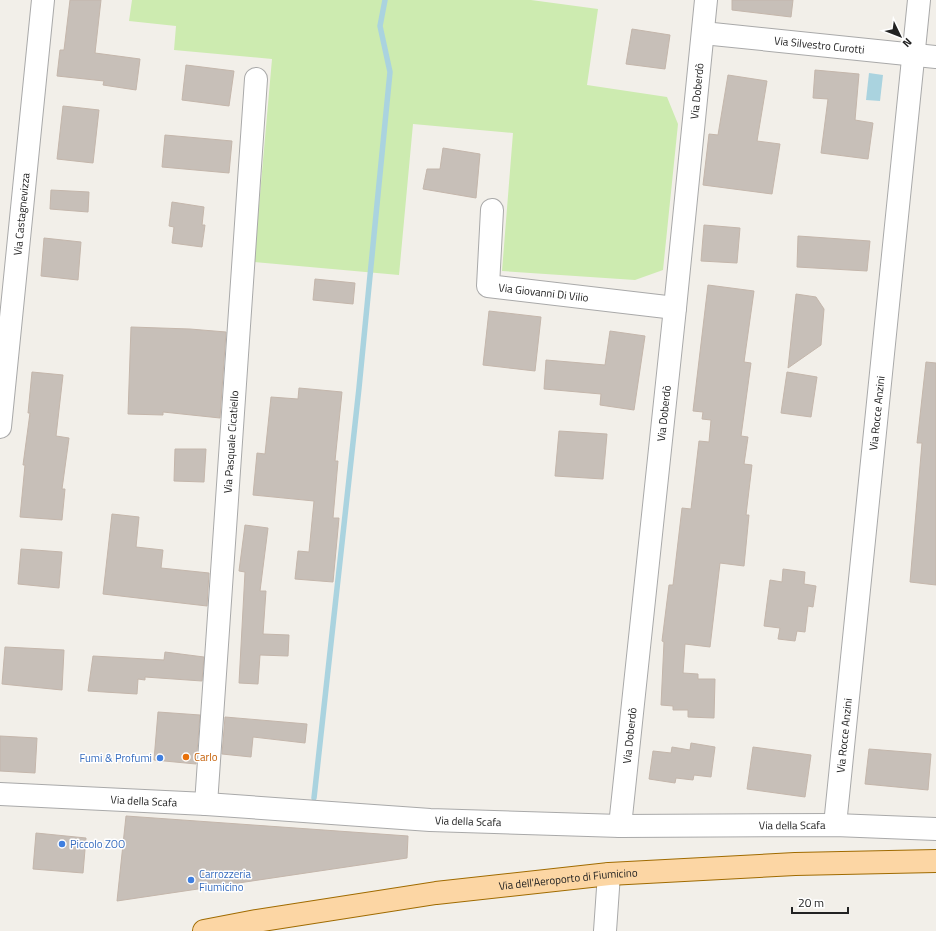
<svg xmlns="http://www.w3.org/2000/svg" width="936" height="931" viewBox="0 0 936 931" font-family="'Titillium Web',sans-serif">
<style>
.grass{fill:#cdebb0}
.water{fill:#aad3df}
.lines{fill:none;stroke-linecap:round;stroke-linejoin:round}
.stream{stroke:#aad3df;stroke-width:5.5}
.building{fill:#c7bfb8;stroke:#c4b6ab}
.minor-casing{stroke:#a9a9a9;stroke-width:24}
.major-casing{stroke:#a06b00;stroke-width:24}
.minor{stroke:#fff;stroke-width:22}
.major{stroke:#fcd6a4;stroke-width:22}
.food-dot{fill:#e8710a;stroke:#fff;stroke-width:1.5}
.shop-dot{fill:#3f7fe0;stroke:#fff;stroke-width:1.5}
.labels{text-anchor:middle;stroke-width:3;stroke-linejoin:round;paint-order:stroke}
.street-label{font-size:11px;fill:#222;stroke:#fff}
.food-label{font-size:11px;fill:#c56008;stroke:#fff;text-anchor:start}
.shop-label{font-size:11px;fill:#366cbe;stroke:#fff;text-anchor:start}
</style>
<rect width="100%" height="100%" fill="#f2efe9"/>
<!-- grass -->
<path class="grass" d="M 132,0 L 531,0 L 598,9 L 587,85 L 667,97 L 678,124 L 663,270 L 635,280 L 502,271 L 513,133 L 413,124 L 399,275 L 254,262 L 272,59 L 174,50 L 176,26 L 129,21 Z"/>
<!-- water -->
<path class="water" d="M 869,73 L 883,75 L 880,101 L 866,100 Z"/>
<g class="lines">
<!-- stream -->
<path class="stream" d="M 314,798 L 359,388 L 390,72 L 380,26 L 385,0"/>
</g>
<!-- building -->
<g class="building">
<path d="M 70,0 L 101,0 L 95,53 L 140,59 L 136,90 L 103,85 L 104,81 L 57,76 L 60,50 L 64,50 Z"/>
<path d="M 732,0 L 793,0 L 791,17 L 732,10 Z"/>
<path d="M 632,29 L 670,35 L 665,69 L 626,64 Z"/>
<path d="M 186,65 L 234,71 L 229,106 L 182,100 Z"/>
<path d="M 815,70 L 859,74 L 855,120 L 873,123 L 868,159 L 821,153 L 828,99 L 813,98 Z"/>
<path d="M 728,75 L 767,81 L 757,141 L 780,144 L 772,194 L 703,185 L 709,134 L 718,135 Z"/>
<path d="M 63,106 L 99,110 L 93,163 L 57,159 Z"/>
<path d="M 165,135 L 232,141 L 229,173 L 162,167 Z"/>
<path d="M 443,148 L 480,154 L 476,198 L 423,189 L 427,169 L 440,169 Z"/>
<path d="M 51,190 L 89,192 L 88,212 L 50,209 Z"/>
<path d="M 172,202 L 204,207 L 202,225 L 205,225 L 202,247 L 172,243 L 174,227 L 169,226 Z"/>
<path d="M 704,225 L 740,228 L 737,263 L 701,261 Z"/>
<path d="M 798,236 L 870,241 L 867,271 L 797,267 Z"/>
<path d="M 44,238 L 81,242 L 78,280 L 41,276 Z"/>
<path d="M 315,279 L 355,283 L 353,304 L 313,300 Z"/>
<path d="M 708,285 L 754,291 L 744,362 L 751,363 L 741,436 L 748,437 L 744,464 L 752,465 L 746,515 L 749,515 L 744,566 L 720,563 L 710,647 L 685,644 L 683,673 L 698,674 L 698,679 L 715,679 L 714,718 L 688,717 L 688,710 L 673,710 L 673,706 L 661,705 L 664,642 L 662,641 L 669,585 L 673,585 L 682,508 L 691,509 L 699,441 L 709,442 L 711,420 L 702,419 L 703,412 L 693,411 Z"/>
<path d="M 796,294 L 816,297 L 824,309 L 821,345 L 788,368 Z"/>
<path d="M 489,311 L 541,317 L 535,371 L 483,365 Z"/>
<path d="M 131,327 L 190,329 L 226,332 L 220,418 L 163,412 L 163,415 L 128,414 Z"/>
<path d="M 610,331 L 645,336 L 634,410 L 600,405 L 601,394 L 544,389 L 546,360 L 605,365 Z"/>
<path d="M 926,362 L 936,363 L 936,585 L 910,582 L 922,443 L 917,443 Z"/>
<path d="M 32,372 L 63,375 L 56,436 L 69,438 L 62,489 L 65,489 L 62,520 L 20,517 L 25,465 L 23,465 L 30,413 L 28,413 Z"/>
<path d="M 787,372 L 817,377 L 811,417 L 781,413 Z"/>
<path d="M 299,388 L 342,392 L 335,461 L 338,461 L 333,518 L 339,518 L 333,582 L 295,579 L 298,551 L 309,552 L 314,501 L 253,495 L 257,453 L 265,454 L 271,397 L 298,399 Z"/>
<path d="M 559,431 L 607,434 L 603,479 L 555,476 Z"/>
<path d="M 175,449 L 206,449 L 204,482 L 174,481 Z"/>
<path d="M 112,514 L 139,517 L 136,547 L 163,550 L 161,568 L 209,573 L 207,606 L 103,594 Z"/>
<path d="M 245,525 L 268,528 L 260,591 L 266,591 L 263,634 L 289,635 L 288,656 L 260,655 L 258,684 L 239,683 L 245,572 L 239,571 Z"/>
<path d="M 21,549 L 62,552 L 59,588 L 18,584 Z"/>
<path d="M 783,569 L 805,572 L 804,584 L 816,586 L 813,607 L 808,606 L 805,632 L 797,631 L 795,641 L 778,639 L 780,628 L 764,626 L 770,580 L 782,582 Z"/>
<path d="M 5,647 L 64,650 L 62,690 L 2,684 Z"/>
<path d="M 165,652 L 204,657 L 202,681 L 145,677 L 145,680 L 138,679 L 137,694 L 88,691 L 93,656 L 164,660 Z"/>
<path d="M 158,712 L 200,715 L 196,764 L 154,760 Z"/>
<path d="M 225,717 L 307,724 L 305,743 L 253,737 L 251,757 L 222,754 Z"/>
<path d="M 0,736 L 37,738 L 35,773 L 0,771 Z"/>
<path d="M 691,743 L 715,747 L 711,777 L 694,775 L 693,780 L 676,778 L 675,783 L 649,779 L 653,751 L 671,753 L 672,747 L 690,750 Z"/>
<path d="M 753,747 L 811,755 L 805,797 L 747,789 Z"/>
<path d="M 869,749 L 931,754 L 928,790 L 865,784 Z"/>
<path d="M 126,816 L 408,836 L 407,858 L 117,901 Z"/>
<path d="M 36,833 L 86,838 L 83,873 L 33,869 Z"/>
</g>
<g class="lines">
<!-- minor casing -->
<g class="minor-casing">
<g id="minor">
<path id="s1" d="M 703,33 L 936,57"/>
<path id="s2" d="M 492,210 L 488,286 L 675,308"/>
<path id="s3" d="M 0,427 L 43,0"/>
<path id="s4" d="M 0,794 L 206,804 L 430,820 L 620,826 L 835,825 L 936,829"/>
<path id="s5" d="M 206,804 L 256,79"/>
<path id="s6" d="M 835,825 L 919,0"/>
<path id="s7" d="M 620,826 L 675,308 L 706,0"/>
<path d="M 605,931 L 609,874"/>
</g>
</g>
<!-- major casing -->
<g class="major-casing">
<g id="major">
<path id="s8" d="M 204,931 L 256,921 L 436,893 L 609,874 L 795,864 L 936,861"/>
</g>
</g>
<!-- minor -->
<use href="#minor" class="minor"/>
<!-- major -->
<use href="#major" class="major"/>
</g>
<!-- markers -->
<circle class="food-dot" cx="186" cy="757" r="4"/>
<g class="shop-dot">
<circle cx="160" cy="758" r="4"/>
<circle cx="62" cy="844" r="4"/>
<circle cx="191" cy="880" r="4"/>
</g>
<g class="labels">
<!-- street labels -->
<g class="street-label">
<text dy="4" stroke="none"><textPath href="#s1" startOffset="117">Via Silvestro Curotti</textPath></text>
<text dy="4" stroke="none"><textPath href="#s7" startOffset="739">Via Doberdò</textPath></text>
<text dy="4" stroke="none"><textPath href="#s3" startOffset="214">Via Castagnevizza</textPath></text>
<text dy="4" stroke="none"><textPath href="#s2" startOffset="132">Via Giovanni Di Vilio</textPath></text>
<text dy="4" stroke="none"><textPath href="#s7" startOffset="415">Via Doberdò</textPath></text>
<text dy="4" stroke="none"><textPath href="#s6" startOffset="414">Via Rocce Anzini</textPath></text>
<text dy="4" stroke="none"><textPath href="#s5" startOffset="363">Via Pasquale Cicatiello</textPath></text>
<text dy="4" stroke="none"><textPath href="#s7" startOffset="91">Via Doberdò</textPath></text>
<text dy="4" stroke="none"><textPath href="#s6" startOffset="90">Via Rocce Anzini</textPath></text>
<text dy="4" stroke="none"><textPath href="#s4" startOffset="144">Via della Scafa</textPath></text>
<text dy="4" stroke="none"><textPath href="#s4" startOffset="469">Via della Scafa</textPath></text>
<text dy="4" stroke="none"><textPath href="#s4" startOffset="793">Via della Scafa</textPath></text>
<text dy="4" stroke="none"><textPath href="#s8" startOffset="368">Via dell'Aeroporto di Fiumicino</textPath></text>
</g>
<!-- food labels -->
<g class="food-label">
<text x="194" y="761">Carlo</text>
</g>
<!-- shop labels -->
<g class="shop-label">
<text x="152" y="762" text-anchor="end">Fumi &amp; Profumi</text>
<text x="70" y="848">Piccolo ZOO</text>
<text x="199" y="878">Carrozzeria<tspan x="199" dy="13">Fiumicino</tspan></text>
</g>
</g>
<!-- north arrow -->
<g transform="translate(900 36) rotate(133)" stroke="#ffffff" stroke-width="3" paint-order="stroke">
<path d="M0-3L7 15L0 10L-7 15Z" fill="#222222"/>
<text y="-6" font-size="11" font-weight="bold" text-anchor="middle" fill="#222222">N</text>
</g>
<!-- scale -->
<path d="M792 907v6h56v-6" fill="none" stroke="#222222" stroke-width="2"/>
<text x="798" y="907" font-size="12" fill="#222222" stroke="#ffffff" stroke-width="3" paint-order="stroke">20 m</text>
</svg>
